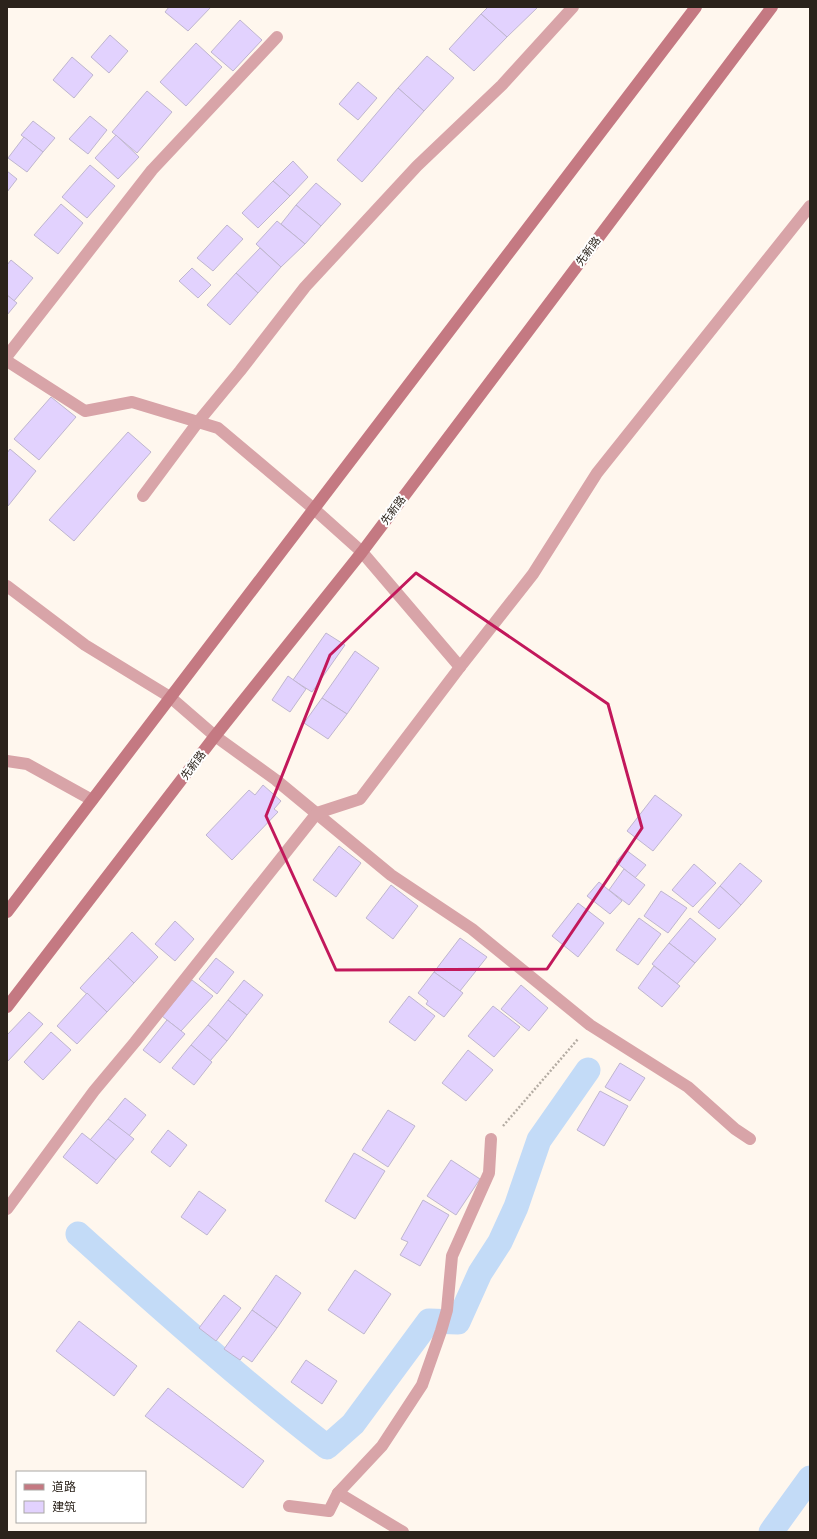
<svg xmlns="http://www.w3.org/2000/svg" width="817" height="1539" viewBox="0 0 817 1539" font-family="Overpass,'Noto Sans SC',sans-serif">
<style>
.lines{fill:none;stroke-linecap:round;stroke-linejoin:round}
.canal{stroke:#c3dbf7;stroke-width:25}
.building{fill:#e2d2fe;stroke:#bfb6cf}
.path{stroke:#b4aca3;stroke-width:2.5;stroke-dasharray:2 2;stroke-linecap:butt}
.service{stroke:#d8a4a8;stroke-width:12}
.secondary{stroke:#c47982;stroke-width:12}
.marked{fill:none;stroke:#c2185b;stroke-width:3;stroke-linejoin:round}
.labels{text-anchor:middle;stroke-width:4;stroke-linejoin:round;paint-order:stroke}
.street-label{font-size:11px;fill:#2b231b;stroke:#fff}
</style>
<rect width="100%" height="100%" fill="#fff7ee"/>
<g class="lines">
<!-- canal -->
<g class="canal">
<path d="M 78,1234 C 160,1308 240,1379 327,1447 L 353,1424 L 429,1321 L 458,1322 L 480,1273 L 500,1242 L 516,1207 L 539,1140 L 588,1070"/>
<path d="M 771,1532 L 810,1478"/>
</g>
</g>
<!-- building -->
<g class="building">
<path d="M 169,7 L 211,7 L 188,31 L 165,12 Z"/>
<path d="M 488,7 L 538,7 L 507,37 L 481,14 Z"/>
<path d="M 481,14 L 507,37 L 474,71 L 449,49 Z"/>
<path d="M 240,20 L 262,40 L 233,71 L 211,52 Z"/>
<path d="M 110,35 L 128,51 L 109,73 L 91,57 Z"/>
<path d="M 196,43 L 222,67 L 186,106 L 160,82 Z"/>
<path d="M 427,56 L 454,78 L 424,111 L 398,88 Z"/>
<path d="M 72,57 L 93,75 L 74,98 L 53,80 Z"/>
<path d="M 358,82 L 377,98 L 358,120 L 339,104 Z"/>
<path d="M 398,88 L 424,111 L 362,182 L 337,160 Z"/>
<path d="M 147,91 L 172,112 L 137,153 L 112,132 Z"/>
<path d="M 90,116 L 107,130 L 88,154 L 69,139 Z"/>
<path d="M 33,121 L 55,138 L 43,152 L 21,135 Z"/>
<path d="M 116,135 L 139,157 L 118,179 L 95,158 Z"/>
<path d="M 24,137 L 43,152 L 27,172 L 8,158 Z"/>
<path d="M 293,161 L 308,177 L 290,196 L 273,181 Z"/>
<path d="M 90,165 L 115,186 L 87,218 L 62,197 Z"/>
<path d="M 7,171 L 17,179 L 7,192 Z"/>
<path d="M 273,181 L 290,196 L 258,228 L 242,213 Z"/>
<path d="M 316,183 L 341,204 L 321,226 L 296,205 Z"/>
<path d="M 61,204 L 83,223 L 58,254 L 34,235 Z"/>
<path d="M 296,205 L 321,226 L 305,244 L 281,224 Z"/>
<path d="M 277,221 L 305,244 L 281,267 L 256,244 Z"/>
<path d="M 227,225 L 243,239 L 213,271 L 197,258 Z"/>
<path d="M 260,248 L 281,267 L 258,293 L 236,273 Z"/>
<path d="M 11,260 L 33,278 L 14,301 L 7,295 L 7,265 Z"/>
<path d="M 192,268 L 211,285 L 198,298 L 179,281 Z"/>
<path d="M 236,273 L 258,293 L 230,325 L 207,305 Z"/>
<path d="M 7,295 L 17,303 L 7,315 Z"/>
<path d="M 51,397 L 76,417 L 39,460 L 14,439 Z"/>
<path d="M 128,432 L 151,452 L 74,541 L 49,520 Z"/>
<path d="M 10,449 L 36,471 L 8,506 L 7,453 Z"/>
<path d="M 326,633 L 345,645 L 312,692 L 293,680 Z"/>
<path d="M 355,651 L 379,668 L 347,714 L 322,698 Z"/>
<path d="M 288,676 L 306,689 L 290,712 L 272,700 Z"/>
<path d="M 322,698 L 347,714 L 328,739 L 304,723 Z"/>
<path d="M 263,785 L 281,801 L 274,809 L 278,812 L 232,860 L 206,835 L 249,790 L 255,795 Z"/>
<path d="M 655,795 L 682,815 L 653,851 L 627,831 Z"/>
<path d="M 339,846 L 361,863 L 336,897 L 313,880 Z"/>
<path d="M 626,850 L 646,865 L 635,878 L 616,862 Z"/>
<path d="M 740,863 L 762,881 L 741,905 L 720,886 Z"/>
<path d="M 694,864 L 716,883 L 693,907 L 672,890 Z"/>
<path d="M 624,869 L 645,885 L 629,905 L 609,890 Z"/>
<path d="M 599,882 L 622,901 L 610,914 L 587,896 Z"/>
<path d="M 391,885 L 418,906 L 393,939 L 366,918 Z"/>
<path d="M 720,886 L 741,905 L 719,929 L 698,912 Z"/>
<path d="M 661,891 L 687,908 L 668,933 L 644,916 Z"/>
<path d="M 578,903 L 604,923 L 578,957 L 552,936 Z"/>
<path d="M 639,918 L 661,934 L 638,965 L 616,950 Z"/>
<path d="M 690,918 L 716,939 L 695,963 L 669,943 Z"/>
<path d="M 175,921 L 194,939 L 175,961 L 155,944 Z"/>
<path d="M 132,932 L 158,957 L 134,983 L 108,958 Z"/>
<path d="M 460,938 L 487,957 L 460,991 L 434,972 Z"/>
<path d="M 669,943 L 695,963 L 677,984 L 652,964 Z"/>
<path d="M 108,958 L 134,983 L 107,1012 L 80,988 Z"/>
<path d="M 216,958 L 234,972 L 217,994 L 199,979 Z"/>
<path d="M 654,966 L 680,986 L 662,1007 L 638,988 Z"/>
<path d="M 434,972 L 463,993 L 444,1017 L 426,1004 L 428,1001 L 418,993 Z"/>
<path d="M 192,980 L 213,996 L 181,1031 L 162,1016 Z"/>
<path d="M 244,980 L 263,995 L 247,1015 L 228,1000 Z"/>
<path d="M 521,985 L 548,1008 L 529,1031 L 501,1009 Z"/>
<path d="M 87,993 L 107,1012 L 77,1044 L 57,1026 Z"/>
<path d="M 409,996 L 435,1016 L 415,1041 L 389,1022 Z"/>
<path d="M 228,1000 L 247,1015 L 227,1041 L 208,1025 Z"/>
<path d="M 493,1006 L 520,1027 L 494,1057 L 468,1036 Z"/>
<path d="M 29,1012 L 43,1024 L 7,1062 L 7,1035 Z"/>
<path d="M 167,1020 L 185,1034 L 160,1063 L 143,1050 Z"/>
<path d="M 208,1025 L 227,1041 L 210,1061 L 191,1045 Z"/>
<path d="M 51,1032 L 71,1050 L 43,1080 L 24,1062 Z"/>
<path d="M 191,1045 L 212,1062 L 194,1085 L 172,1068 Z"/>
<path d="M 468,1050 L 493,1070 L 466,1101 L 442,1083 Z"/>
<path d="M 620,1063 L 645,1078 L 630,1101 L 605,1087 Z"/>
<path d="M 600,1091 L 628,1106 L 604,1146 L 577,1130 Z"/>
<path d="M 125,1098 L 146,1115 L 129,1136 L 108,1119 Z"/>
<path d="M 388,1110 L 415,1126 L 388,1167 L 362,1150 Z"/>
<path d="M 108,1119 L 134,1139 L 116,1160 L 90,1140 Z"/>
<path d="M 168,1130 L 187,1145 L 170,1167 L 151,1152 Z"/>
<path d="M 82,1133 L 116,1160 L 97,1184 L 63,1157 Z"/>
<path d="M 354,1153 L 385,1171 L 355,1219 L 325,1201 Z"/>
<path d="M 451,1160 L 480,1179 L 456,1215 L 427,1196 Z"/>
<path d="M 199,1191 L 226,1210 L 207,1235 L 181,1217 Z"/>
<path d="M 423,1200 L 449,1215 L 420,1266 L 400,1255 L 408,1242 L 401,1239 Z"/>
<path d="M 355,1270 L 391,1294 L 364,1334 L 328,1310 Z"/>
<path d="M 276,1275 L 301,1293 L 277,1328 L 252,1310 Z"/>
<path d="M 224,1295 L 241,1308 L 216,1341 L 199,1328 Z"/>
<path d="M 252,1310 L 277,1328 L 252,1362 L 243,1356 L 240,1360 L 224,1349 Z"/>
<path d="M 79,1321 L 137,1366 L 114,1396 L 56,1351 Z"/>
<path d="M 306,1360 L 337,1381 L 322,1404 L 291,1382 Z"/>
<path d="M 168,1388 L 264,1461 L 243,1488 L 145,1416 Z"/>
</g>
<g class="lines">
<!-- path -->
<path class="path" d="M 503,1126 L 578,1039"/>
<!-- service -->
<g class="service">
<path d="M 7,356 L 152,170 L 277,37"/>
<path d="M 7,361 L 85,411 L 132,402 L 218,428 L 314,509 L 362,552 L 460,667"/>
<path d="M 143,496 L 198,422 L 240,371 L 305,287 L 417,166 L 502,85 L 573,7"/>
<path d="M 7,586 L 85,645 L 170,697 L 215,736 L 276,780 L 391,875 L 472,929 L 590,1025 L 688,1087 L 735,1129 L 750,1139"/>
<path d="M 7,761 L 27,764 L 92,800"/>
<path d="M 7,1209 L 94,1091 L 135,1042 L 317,813 L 360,799 L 460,667 L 533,574 L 597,473 L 810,206"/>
<path d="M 338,1493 L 403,1532"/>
<path d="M 289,1506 L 329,1511 L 338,1493 L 382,1446 L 422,1385 L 441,1331 L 447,1310 L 452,1256 L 489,1173 L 491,1139"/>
</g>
<!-- secondary -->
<g class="secondary">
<path d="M 7,912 L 696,7"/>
<path d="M 7,1007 L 215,736 L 362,552 L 772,7"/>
</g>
</g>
<!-- marked area -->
<path class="marked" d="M 416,573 L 608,704 L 642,828 L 547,969 L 336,970 L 266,816 L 330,655 Z"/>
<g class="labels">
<!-- street labels -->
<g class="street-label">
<text transform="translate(588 251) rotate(-53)" y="4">先新路</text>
<text transform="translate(393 510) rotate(-53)" y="4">先新路</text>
<text transform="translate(193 765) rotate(-53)" y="4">先新路</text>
</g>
</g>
<!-- border -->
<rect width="817" height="1539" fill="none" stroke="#2b231b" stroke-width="16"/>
<!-- legend -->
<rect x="16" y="1471" width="130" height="52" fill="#ffffff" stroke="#aaa7a4"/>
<rect x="24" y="1484" width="20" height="6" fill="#c47982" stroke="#aaa7a4"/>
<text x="52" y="1491" font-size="12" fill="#2b231b">道路</text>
<rect x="24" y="1501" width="20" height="12" fill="#e2d2fe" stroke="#aaa7a4"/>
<text x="52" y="1511" font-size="12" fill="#2b231b">建筑</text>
</svg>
